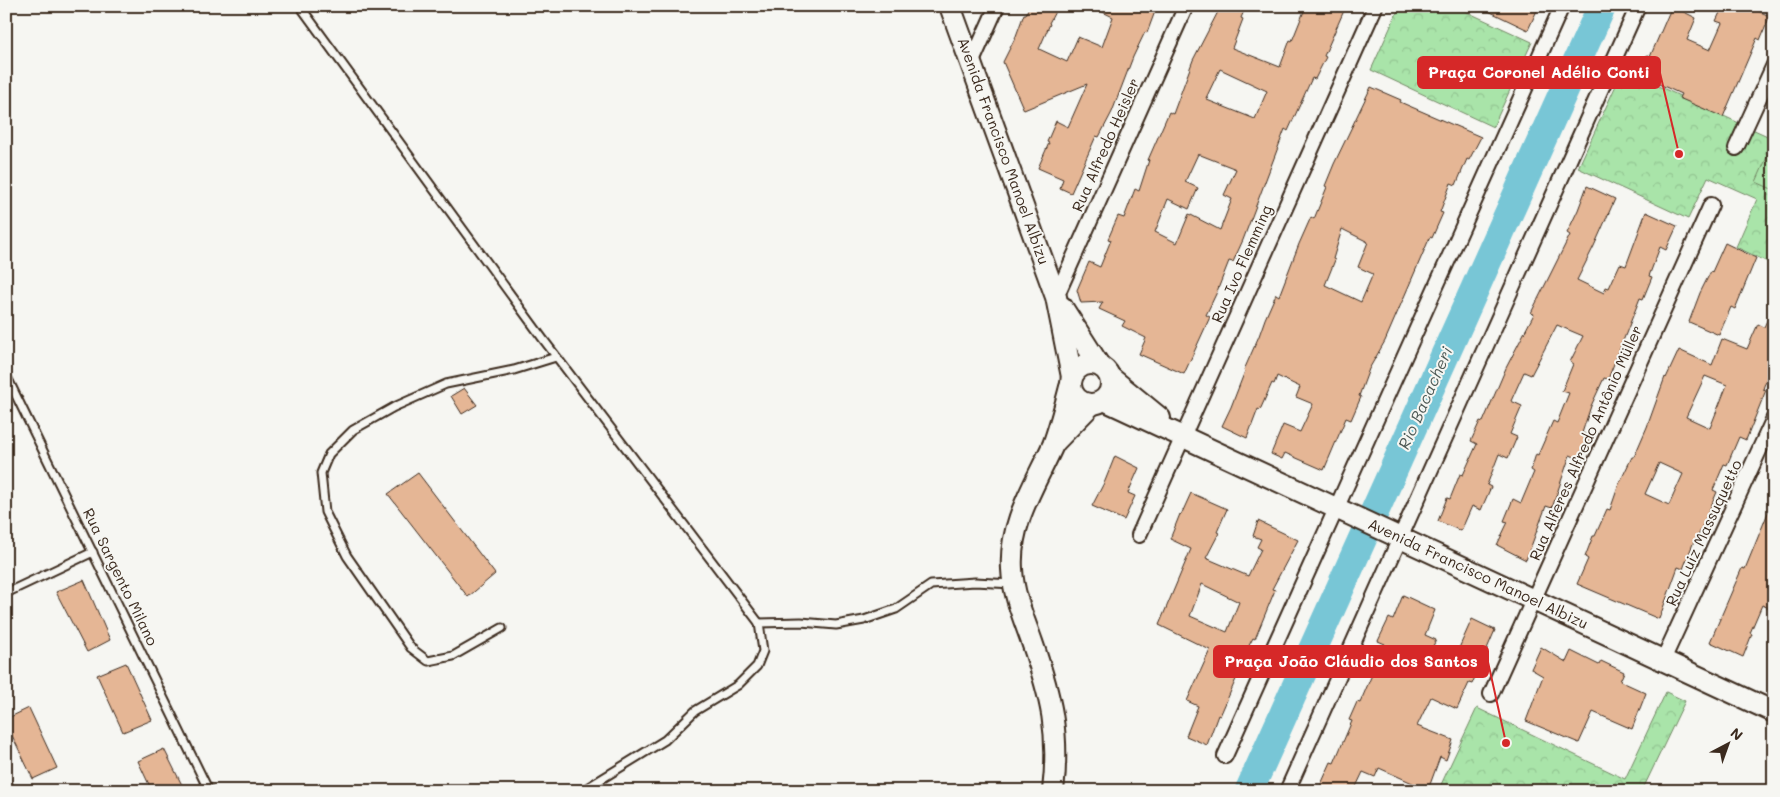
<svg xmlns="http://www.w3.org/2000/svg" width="1780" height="797" viewBox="0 0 1780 797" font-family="Mali,sans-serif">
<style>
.forest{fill:url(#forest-crowns);stroke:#728764}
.pitch{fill:#a9e4a9;stroke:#728764}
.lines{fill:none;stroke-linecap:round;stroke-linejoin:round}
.river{stroke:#78c6d6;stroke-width:29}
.building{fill:#e5b695;stroke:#3b2a1e;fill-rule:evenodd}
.lane-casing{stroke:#3b2a1e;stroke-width:11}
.street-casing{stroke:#3b2a1e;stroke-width:18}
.secondary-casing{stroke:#3b2a1e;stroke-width:24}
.lane{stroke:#f6f6f2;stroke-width:7}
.street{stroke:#f6f6f2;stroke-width:14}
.secondary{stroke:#f6f6f2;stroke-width:20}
.labels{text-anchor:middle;stroke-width:4;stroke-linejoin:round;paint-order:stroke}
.street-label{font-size:15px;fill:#3b2a1e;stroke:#f6f6f2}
.water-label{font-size:16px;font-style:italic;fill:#4d5955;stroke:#f6f6f2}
.leader{fill:none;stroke:#d62828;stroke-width:2}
.callout-dot{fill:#d62828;stroke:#f6f6f2;stroke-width:2}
.callout{fill:#d62828;stroke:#d62828;stroke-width:2}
.callout-label{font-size:16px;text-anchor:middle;font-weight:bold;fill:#fff}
</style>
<defs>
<pattern id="forest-crowns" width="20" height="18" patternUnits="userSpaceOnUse" patternTransform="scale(1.25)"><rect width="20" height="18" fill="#a9e4a9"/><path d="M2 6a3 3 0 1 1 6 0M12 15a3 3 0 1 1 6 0" fill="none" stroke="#92c491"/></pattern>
</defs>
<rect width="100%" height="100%" fill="#f6f6f2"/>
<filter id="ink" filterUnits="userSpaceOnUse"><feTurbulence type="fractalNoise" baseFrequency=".02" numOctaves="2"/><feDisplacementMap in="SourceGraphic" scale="10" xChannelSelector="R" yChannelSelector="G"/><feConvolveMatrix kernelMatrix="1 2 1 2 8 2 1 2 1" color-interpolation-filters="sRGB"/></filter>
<g filter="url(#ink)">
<!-- forest -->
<g class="forest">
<path d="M 1400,6 L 1454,6 L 1532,42 L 1493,127 L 1371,70 Z"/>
<path d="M 1623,70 L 1774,139 L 1774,265 L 1736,247 L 1757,199 L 1708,177 L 1688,219 L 1578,168 Z"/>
<path d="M 1666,692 L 1685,701 L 1642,791 L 1438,791 L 1477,708 L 1625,779 Z"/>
</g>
<!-- pitch -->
<path class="pitch" d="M 1771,148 L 1774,149 L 1774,190 L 1756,182 Z"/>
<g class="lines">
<!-- river -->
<path class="river" d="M 1249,791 L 1602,6"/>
</g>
<!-- building -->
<g class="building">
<path d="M 1029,6 L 1058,6 L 1049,23 L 1050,24 L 1039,49 L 1067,62 L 1078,37 L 1102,47 L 1113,17 L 1090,6 L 1157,6 L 1147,33 L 1145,32 L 1133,57 L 1112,112 L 1099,137 L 1096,136 L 1071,193 L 1060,188 L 1063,179 L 1038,168 L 1049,143 L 1047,142 L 1056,121 L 1068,127 L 1087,84 L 1024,110 L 1003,62 L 1016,36 L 1024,14 L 1026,14 Z"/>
<path d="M 1221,6 L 1246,6 L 1241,18 L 1243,19 L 1232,48 L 1280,67 L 1290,40 L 1292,41 L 1306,6 L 1346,6 L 1324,56 L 1326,57 L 1315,79 L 1312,78 L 1288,131 L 1285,129 L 1243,240 L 1233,262 L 1229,261 L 1216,294 L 1206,315 L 1210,317 L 1184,374 L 1139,354 L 1146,338 L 1122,326 L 1125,321 L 1099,309 L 1103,302 L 1081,303 L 1077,290 L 1089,262 L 1100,267 L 1111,240 L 1108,239 L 1118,216 L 1124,218 L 1135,189 L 1139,191 L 1149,160 L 1148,160 L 1169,112 L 1173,114 L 1193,60 ZM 1220,69 L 1267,91 L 1255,119 L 1207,100 L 1208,98 L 1206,98 ZM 1198,154 L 1236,169 L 1224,195 L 1232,199 L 1220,230 L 1189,214 L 1177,243 L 1155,232 L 1168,199 L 1189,209 L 1198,188 L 1185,182 Z"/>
<path d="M 1478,6 L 1539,6 L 1528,30 Z"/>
<path d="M 1672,6 L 1696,18 L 1687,40 L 1710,50 L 1722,23 L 1716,21 L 1723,6 L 1746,6 L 1770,16 L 1760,40 L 1757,38 L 1723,117 L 1679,98 L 1681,94 L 1639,75 L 1647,55 L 1650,57 Z"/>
<path d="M 1371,87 L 1401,100 L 1400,102 L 1481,137 L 1469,160 L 1467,159 L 1456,185 L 1451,183 L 1440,212 L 1443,213 L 1432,238 L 1430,237 L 1385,341 L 1369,369 L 1359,396 L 1361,397 L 1351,420 L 1346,418 L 1324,470 L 1285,453 L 1282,459 L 1271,454 L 1283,425 L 1300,432 L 1313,404 L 1296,397 L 1300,387 L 1277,376 L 1274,384 L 1272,383 L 1260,410 L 1258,409 L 1247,438 L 1222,426 L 1231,407 L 1245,371 L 1244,370 L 1259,336 L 1265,319 L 1276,294 L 1279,296 L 1299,244 L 1311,217 L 1314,219 L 1327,187 L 1325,186 L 1334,164 ZM 1342,229 L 1368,242 L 1358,267 L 1373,274 L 1361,302 L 1325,285 L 1335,260 L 1333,259 Z"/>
<path d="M 1587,186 L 1615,199 L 1594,246 L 1577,280 L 1604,293 L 1606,287 L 1609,288 L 1620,264 L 1626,266 L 1646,212 L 1677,226 L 1666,250 L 1660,247 L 1649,276 L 1652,277 L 1643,299 L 1640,298 L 1608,379 L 1604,378 L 1591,406 L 1582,433 L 1591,436 L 1582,460 L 1570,455 L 1552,508 L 1546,506 L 1526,560 L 1497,545 L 1508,522 L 1504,521 L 1513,499 L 1521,503 L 1534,472 L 1531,470 L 1536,454 L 1538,455 L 1553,421 L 1557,423 L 1569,393 L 1562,391 L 1573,364 L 1570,362 L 1583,336 L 1557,325 L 1531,375 L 1524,372 L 1511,401 L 1522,406 L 1510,434 L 1517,437 L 1508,458 L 1499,454 L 1487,485 L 1491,487 L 1481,510 L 1472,506 L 1461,531 L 1438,521 L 1447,498 L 1450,499 L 1460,474 L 1463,475 L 1477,444 L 1471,441 L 1480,421 L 1483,422 L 1506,368 L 1534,314 L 1531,313 L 1570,235 L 1567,233 L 1578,210 Z"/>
<path d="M 1725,243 L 1756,258 L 1735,309 L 1731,307 L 1719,335 L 1689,322 L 1700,293 L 1711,271 L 1712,272 Z"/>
<path d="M 1774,305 L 1774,356 L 1763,389 L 1766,390 L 1746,440 L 1739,437 L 1727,465 L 1724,464 L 1713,490 L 1717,492 L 1696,541 L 1694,541 L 1683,569 L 1678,567 L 1659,619 L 1577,584 L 1588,559 L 1585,557 L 1593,536 L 1595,536 L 1607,509 L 1610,510 L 1619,484 L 1632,457 L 1634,457 L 1647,427 L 1665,377 L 1666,378 L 1679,350 L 1712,365 L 1722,339 L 1747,349 L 1758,324 L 1764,327 ZM 1705,376 L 1727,385 L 1710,428 L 1686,417 ZM 1659,463 L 1683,474 L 1669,505 L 1645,494 Z"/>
<path d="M 464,388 L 477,405 L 462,414 L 451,396 Z"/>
<path d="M 1115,456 L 1139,468 L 1128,493 L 1135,496 L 1124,520 L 1092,506 L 1105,481 Z"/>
<path d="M 418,473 L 495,574 L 468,597 L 388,494 Z"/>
<path d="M 1191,493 L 1227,509 L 1217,532 L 1219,533 L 1206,558 L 1248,576 L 1261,549 L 1257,547 L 1261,539 L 1253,536 L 1258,521 L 1298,540 L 1272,589 L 1275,590 L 1255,639 L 1253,638 L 1237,668 L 1240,670 L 1220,716 L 1218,715 L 1207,745 L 1186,736 L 1198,706 L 1187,701 L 1210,650 L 1159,625 L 1191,549 L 1170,539 L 1180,514 L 1181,515 ZM 1202,584 L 1239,602 L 1227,632 L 1190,616 Z"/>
<path d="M 1774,498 L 1774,610 L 1762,605 L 1750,633 L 1752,634 L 1743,657 L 1710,642 L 1742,568 L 1745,569 Z"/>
<path d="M 84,580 L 110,640 L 87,652 L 56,592 Z"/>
<path d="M 1403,595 L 1435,610 L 1425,635 L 1436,640 L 1424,664 L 1447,675 L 1472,619 L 1495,630 L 1472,684 L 1469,683 L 1457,709 L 1431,697 L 1417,726 L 1453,740 L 1446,760 L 1440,757 L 1428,790 L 1379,768 L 1375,777 L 1363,772 L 1354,791 L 1318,791 L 1331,762 L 1334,763 L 1352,721 L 1349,720 L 1357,702 L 1360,703 L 1385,644 L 1378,641 L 1389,618 L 1393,620 Z"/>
<path d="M 1541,647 L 1566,662 L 1571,651 L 1599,665 L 1601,661 L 1624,672 L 1620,681 L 1646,693 L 1632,729 L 1593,712 L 1579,743 L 1526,721 L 1543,676 L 1531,669 Z"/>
<path d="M 126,663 L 152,720 L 123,732 L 97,675 Z"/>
<path d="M 29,708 L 57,768 L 33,779 L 6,723 L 6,719 Z"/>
<path d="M 164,749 L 185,791 L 152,791 L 138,761 Z"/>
</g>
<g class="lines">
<!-- lane casing -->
<g class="lane-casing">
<g id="lane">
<path d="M 300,6 L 543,339 L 759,623 L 763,651 L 757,666 L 738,685 L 695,711 L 665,740 L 582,791"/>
<path d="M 6,375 L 209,791"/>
<path d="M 6,593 L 93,552"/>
<path d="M 759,623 L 801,622 L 836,625 L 864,620 L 896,609 L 931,585 L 975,582 L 1013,584"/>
<path d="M 502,628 L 453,656 L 428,661 L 411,648 L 347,556 L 325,512 L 321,473 L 329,454 L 353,430 L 394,407 L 446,384 L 514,370 L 556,357"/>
<path d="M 6,781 L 11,791"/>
</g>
</g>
<!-- street casing -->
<g class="street-casing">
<g id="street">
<path d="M 971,64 L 997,6"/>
<path d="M 1736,148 L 1774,65"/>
<path d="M 1056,297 L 1186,6"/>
<path d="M 1139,535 L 1375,7"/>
<path d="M 1663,660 L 1774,418"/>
<path d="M 1491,694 L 1711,205"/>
<path d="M 1225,756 L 1562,6"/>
<path d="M 1287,791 L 1638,6"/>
</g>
</g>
<!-- secondary casing -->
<g class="secondary-casing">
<g id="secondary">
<path d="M 950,6 L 1056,297 L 1072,377"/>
<path d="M 1062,307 L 1099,365"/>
<circle cx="1091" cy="384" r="20"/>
<path d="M 1110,377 L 1160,418"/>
<path d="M 1104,400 L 1774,712"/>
<path d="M 1055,442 L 1092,404"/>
<path d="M 1053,791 C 1060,733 1051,697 1032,642 C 1024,619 1013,594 1012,569 C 1009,523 1035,485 1053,445 C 1060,426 1065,406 1070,387"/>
</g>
</g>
<!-- lane -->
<use href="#lane" class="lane"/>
<!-- street -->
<use href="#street" class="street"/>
<!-- secondary -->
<use href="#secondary" class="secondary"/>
</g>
</g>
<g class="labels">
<!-- street labels -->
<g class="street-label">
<text transform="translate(1106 145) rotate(-66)" y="5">Rua Alfredo Heisler</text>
<text transform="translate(1003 151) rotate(70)" y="5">Avenida Francisco Manoel Albizu</text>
<text transform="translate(1242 264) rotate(-66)" y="5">Rua Ivo Flemming</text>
<text transform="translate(1586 443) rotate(-66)" y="5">Rua Alferes Alfredo Antônio Müller</text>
<text transform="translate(1704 533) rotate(-65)" y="5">Rua Luiz Massuquetto</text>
<text transform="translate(1478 574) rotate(25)" y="5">Avenida Francisco Manoel Albizu</text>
<text transform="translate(120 577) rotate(64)" y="5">Rua Sargento Milano</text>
</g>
<!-- water labels -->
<g class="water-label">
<text transform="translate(1425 398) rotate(-66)" y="6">Rio Bacacheri</text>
</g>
</g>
<!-- callouts -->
<path class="leader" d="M1679 154L1660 73M1506 743L1488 662"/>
<g class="callout-dot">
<circle cx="1679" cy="154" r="5"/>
<circle cx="1506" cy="743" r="5"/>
</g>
<g class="callout">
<rect x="1418" y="57" width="242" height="31" rx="5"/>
<rect x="1214" y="646" width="274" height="31" rx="5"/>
</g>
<g class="callout-label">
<text x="1539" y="78">Praça Coronel Adélio Conti</text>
<text x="1351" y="667">Praça João Cláudio dos Santos</text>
</g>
<!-- margin -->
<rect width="1780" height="797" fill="none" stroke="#f6f6f2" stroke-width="25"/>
<rect x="12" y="12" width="1755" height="772" fill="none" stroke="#3b2a1e" stroke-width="2" filter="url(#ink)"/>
<!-- north arrow -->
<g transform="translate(1728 744) rotate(41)" stroke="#f6f6f2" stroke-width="4" paint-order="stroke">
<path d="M0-4L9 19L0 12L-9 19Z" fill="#3b2a1e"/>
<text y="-8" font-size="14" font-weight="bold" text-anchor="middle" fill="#3b2a1e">N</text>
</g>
</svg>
